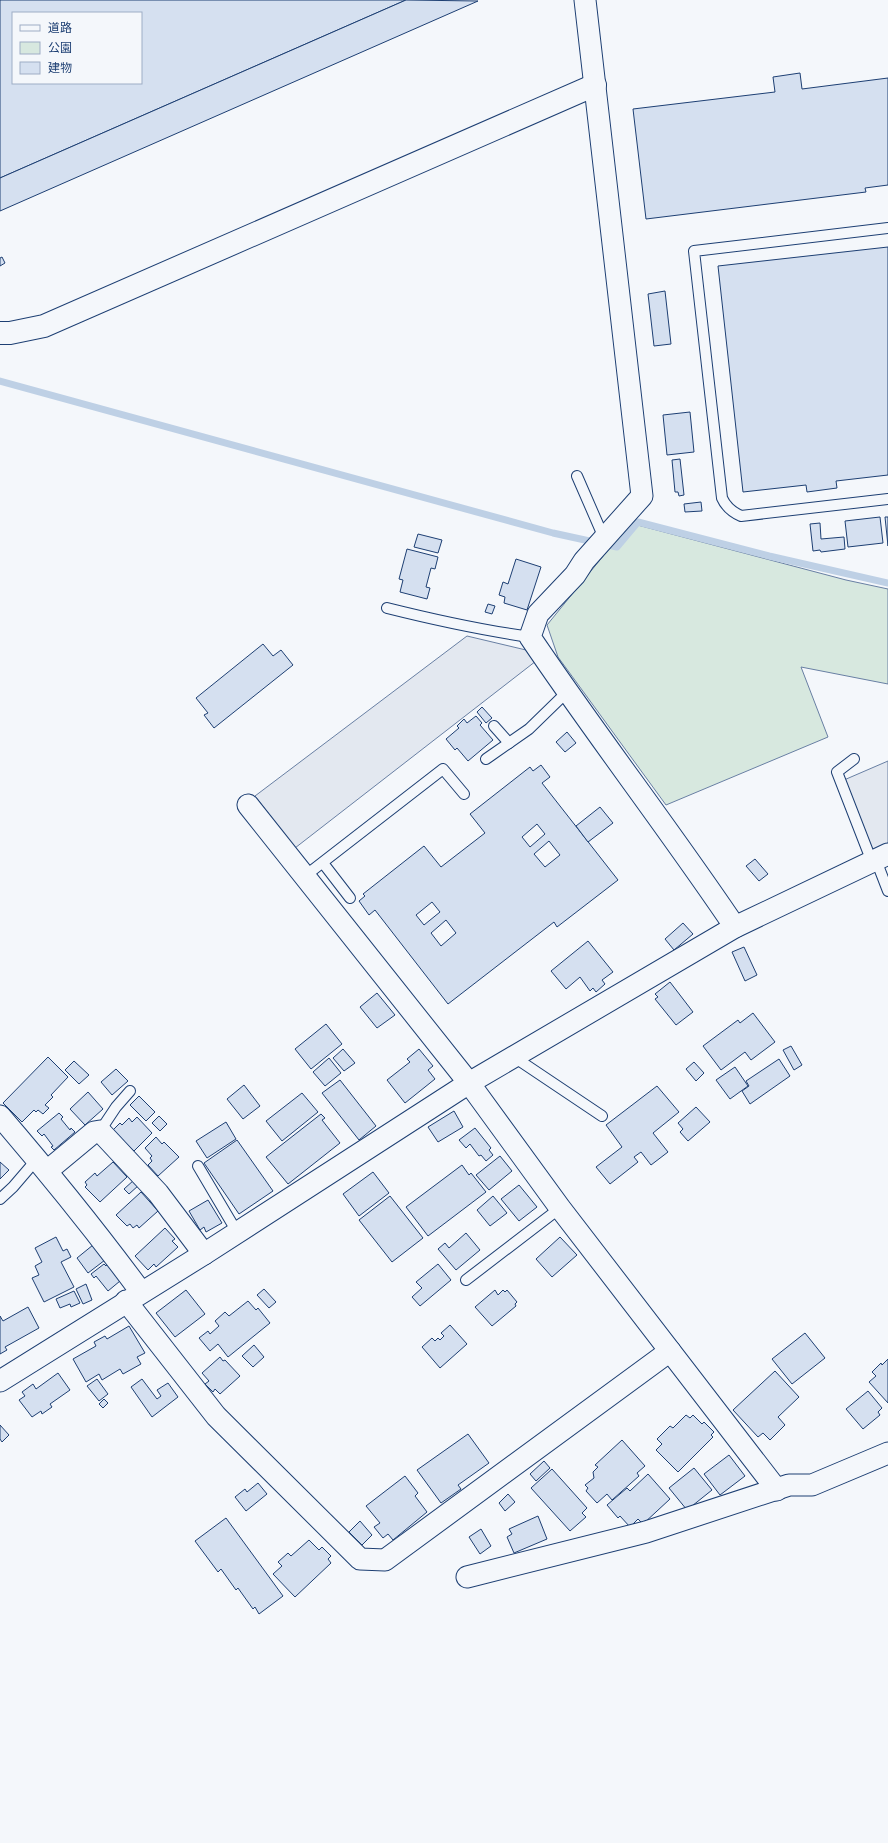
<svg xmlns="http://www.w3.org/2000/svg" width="888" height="1843" viewBox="0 0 888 1843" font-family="'Titillium Web','Noto Sans JP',sans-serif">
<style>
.green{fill:#d7e8df;stroke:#687fa3}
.parking{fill:#e3e8f0;stroke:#687fa3}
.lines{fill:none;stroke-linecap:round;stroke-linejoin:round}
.stream{stroke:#bed0e5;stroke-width:7}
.building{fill:#d5e0f0;stroke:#1d3f73;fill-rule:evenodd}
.lane-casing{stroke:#1d3f73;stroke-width:12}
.street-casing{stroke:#1d3f73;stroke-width:23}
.secondary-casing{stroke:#1d3f73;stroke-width:24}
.lane{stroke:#f4f7fb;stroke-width:10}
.street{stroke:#f4f7fb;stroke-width:21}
.secondary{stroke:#f4f7fb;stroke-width:22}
</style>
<rect width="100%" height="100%" fill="#f4f7fb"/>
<!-- green -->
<path class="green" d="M 630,523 L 846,580 L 888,589 L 888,684 L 801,667 L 828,737 L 666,805 L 558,657 L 547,625 Z"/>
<!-- parking -->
<g class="parking">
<path d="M 467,636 L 526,650 L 536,661 L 295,848 L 255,796 Z"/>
<path d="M 888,761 L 888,843 L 872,850 L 844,780 Z"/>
</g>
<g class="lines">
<!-- stream -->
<path class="stream" d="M 0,381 L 553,533 L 617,547 L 638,522 L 769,556 L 888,583"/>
</g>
<!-- building -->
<g class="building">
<path d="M 0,0 L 406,0 L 0,178 ZM 13,13 L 141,13 L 141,83 L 13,83 Z"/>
<path d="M 406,0 L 478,1 L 0,211 L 0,178 Z"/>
<path d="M 800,73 L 802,89 L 888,78 L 888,185 L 865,188 L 866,192 L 646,219 L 633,109 L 775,92 L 773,77 Z"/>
<path d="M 888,247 L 888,475 L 836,481 L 837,488 L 807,492 L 806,485 L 743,492 L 718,266 Z"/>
<path d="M 2,257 L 5,263 L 0,266 L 0,258 Z"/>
<path d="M 665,291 L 671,344 L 654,346 L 648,294 Z"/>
<path d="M 690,412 L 694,452 L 667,455 L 663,415 Z"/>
<path d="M 680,459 L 684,495 L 679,496 L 678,492 L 675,492 L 672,460 Z"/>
<path d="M 701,502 L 702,511 L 685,512 L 684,504 Z"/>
<path d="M 880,517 L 883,543 L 848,547 L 845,521 Z"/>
<path d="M 885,517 L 888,517 L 888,546 Z"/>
<path d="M 820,523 L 821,539 L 844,537 L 845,549 L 821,552 L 820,550 L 813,551 L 810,524 Z"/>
<path d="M 418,534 L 442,540 L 438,553 L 414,547 Z"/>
<path d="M 407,549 L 438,557 L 435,569 L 431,568 L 426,587 L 430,588 L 427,599 L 400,592 L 403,580 L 399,579 Z"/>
<path d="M 516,559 L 541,567 L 527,610 L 504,603 L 505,597 L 499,595 L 503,582 L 508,584 Z"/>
<path d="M 488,604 L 495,606 L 492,614 L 485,612 Z"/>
<path d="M 263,644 L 273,656 L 281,650 L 293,665 L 214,728 L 204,715 L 208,713 L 196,698 Z"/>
<path d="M 482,707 L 492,718 L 486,723 L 477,712 Z"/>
<path d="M 476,716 L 482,723 L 480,725 L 493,740 L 468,761 L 457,748 L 455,750 L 446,739 L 459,728 L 457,726 L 464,719 L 467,723 Z"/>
<path d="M 567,732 L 576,743 L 565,752 L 556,742 Z"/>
<path d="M 541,765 L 550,777 L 542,783 L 618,880 L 557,927 L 554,922 L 448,1004 L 375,910 L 369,915 L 359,901 L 365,896 L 363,894 L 424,846 L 441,867 L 485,833 L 470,814 L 530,767 L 533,771 ZM 537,824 L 545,834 L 530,847 L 522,837 ZM 549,841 L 560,855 L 545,867 L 534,854 ZM 432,902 L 440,912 L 424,925 L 416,915 ZM 446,920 L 456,933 L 441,946 L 431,933 Z"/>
<path d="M 600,807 L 613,823 L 588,842 L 576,826 Z"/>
<path d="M 755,859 L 768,874 L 759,881 L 746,866 Z"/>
<path d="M 683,923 L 693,934 L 674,950 L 665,939 Z"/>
<path d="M 588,941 L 613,972 L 602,980 L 605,984 L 596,992 L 593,988 L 590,991 L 580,977 L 566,989 L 551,971 Z"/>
<path d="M 744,947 L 757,975 L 745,981 L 732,952 Z"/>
<path d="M 670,982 L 693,1012 L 676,1025 L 655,999 L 658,997 L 655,994 Z"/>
<path d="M 377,993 L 395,1015 L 377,1028 L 360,1007 Z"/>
<path d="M 753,1013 L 775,1042 L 751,1060 L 745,1052 L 721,1070 L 703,1046 L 738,1020 L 740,1023 Z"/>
<path d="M 326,1024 L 342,1044 L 311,1069 L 295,1049 Z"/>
<path d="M 791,1046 L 802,1065 L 794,1070 L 783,1050 Z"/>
<path d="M 343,1049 L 355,1063 L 344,1071 L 333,1058 Z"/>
<path d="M 419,1049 L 433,1066 L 428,1070 L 435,1079 L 405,1103 L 387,1080 L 410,1062 L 407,1059 Z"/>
<path d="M 48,1057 L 68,1077 L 51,1095 L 53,1097 L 45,1105 L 49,1108 L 43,1114 L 38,1110 L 36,1112 L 34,1110 L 22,1122 L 3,1103 Z"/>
<path d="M 329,1058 L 341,1073 L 325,1086 L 313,1072 Z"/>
<path d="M 779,1059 L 790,1076 L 750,1104 L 742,1091 L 749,1086 L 746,1081 Z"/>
<path d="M 74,1061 L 89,1075 L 79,1084 L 65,1070 Z"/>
<path d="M 694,1062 L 704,1073 L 696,1081 L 686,1069 Z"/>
<path d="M 735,1067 L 748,1086 L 730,1099 L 716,1080 Z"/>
<path d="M 116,1069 L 128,1081 L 112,1095 L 101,1082 Z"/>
<path d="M 340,1080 L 376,1126 L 359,1140 L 322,1093 Z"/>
<path d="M 244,1085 L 260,1106 L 243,1119 L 227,1099 Z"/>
<path d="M 657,1086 L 679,1112 L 653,1133 L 668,1152 L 651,1165 L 641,1152 L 634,1157 L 638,1162 L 610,1184 L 596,1167 L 622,1147 L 606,1125 Z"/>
<path d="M 88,1092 L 103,1109 L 85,1125 L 70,1109 Z"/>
<path d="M 302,1093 L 318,1112 L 282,1141 L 266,1121 Z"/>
<path d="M 139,1096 L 155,1112 L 146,1121 L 130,1105 Z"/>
<path d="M 696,1107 L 710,1122 L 688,1141 L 680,1132 L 683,1129 L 678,1123 Z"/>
<path d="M 454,1111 L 463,1127 L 438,1142 L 428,1127 Z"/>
<path d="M 59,1113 L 63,1117 L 61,1119 L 70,1130 L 71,1128 L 75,1132 L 54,1150 L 51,1147 L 53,1146 L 44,1134 L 42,1136 L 37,1131 Z"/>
<path d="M 321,1114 L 325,1118 L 322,1120 L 340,1143 L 288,1184 L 266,1157 Z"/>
<path d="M 159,1116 L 167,1124 L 160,1131 L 152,1123 Z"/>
<path d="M 137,1117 L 152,1133 L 134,1151 L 113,1130 L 120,1123 L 122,1125 L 129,1118 L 132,1122 Z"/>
<path d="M 226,1122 L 236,1139 L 207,1158 L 196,1141 Z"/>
<path d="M 475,1128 L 491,1148 L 489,1150 L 493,1155 L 486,1161 L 481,1155 L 479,1156 L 470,1144 L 466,1148 L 459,1140 Z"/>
<path d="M 156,1137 L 162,1144 L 164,1142 L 179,1157 L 158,1176 L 148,1165 L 152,1161 L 150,1158 L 152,1156 L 145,1148 Z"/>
<path d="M 237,1140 L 273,1191 L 239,1214 L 204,1163 Z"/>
<path d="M 500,1156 L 512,1171 L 489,1190 L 476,1175 Z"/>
<path d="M 0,1162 L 9,1170 L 0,1179 Z"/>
<path d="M 113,1162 L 127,1177 L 100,1202 L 85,1187 L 87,1185 L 85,1182 L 95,1173 L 97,1176 Z"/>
<path d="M 462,1165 L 469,1175 L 471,1173 L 486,1192 L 428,1236 L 406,1207 Z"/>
<path d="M 373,1172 L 389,1193 L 359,1216 L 343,1194 Z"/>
<path d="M 134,1180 L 139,1185 L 129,1194 L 124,1189 Z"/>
<path d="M 519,1185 L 537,1207 L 519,1221 L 501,1199 Z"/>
<path d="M 141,1192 L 158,1211 L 139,1228 L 137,1225 L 133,1228 L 130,1224 L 127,1226 L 116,1215 Z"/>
<path d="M 390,1196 L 423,1238 L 392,1262 L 359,1220 Z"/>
<path d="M 493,1196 L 507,1213 L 490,1226 L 477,1210 Z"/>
<path d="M 208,1200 L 222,1223 L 206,1232 L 204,1227 L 200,1230 L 189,1211 Z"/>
<path d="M 165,1228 L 175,1239 L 172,1241 L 178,1247 L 156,1267 L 154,1264 L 148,1270 L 135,1256 Z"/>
<path d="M 466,1233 L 480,1250 L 456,1270 L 438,1249 L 445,1243 L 449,1248 Z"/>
<path d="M 56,1237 L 63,1251 L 67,1249 L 71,1257 L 61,1262 L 74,1287 L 44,1302 L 32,1278 L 39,1275 L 35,1266 L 42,1262 L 35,1248 Z"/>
<path d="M 560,1237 L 577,1255 L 552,1277 L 536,1259 Z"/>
<path d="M 93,1245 L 105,1260 L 88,1273 L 77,1258 Z"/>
<path d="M 104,1264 L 106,1266 L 107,1264 L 120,1281 L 108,1291 L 96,1276 L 94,1278 L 91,1274 Z"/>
<path d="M 438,1264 L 451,1280 L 420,1306 L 412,1297 L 422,1288 L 416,1282 Z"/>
<path d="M 86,1284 L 92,1300 L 83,1304 L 76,1289 Z"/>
<path d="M 264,1289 L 276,1302 L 269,1308 L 257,1295 Z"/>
<path d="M 186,1290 L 205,1314 L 175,1337 L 156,1313 Z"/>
<path d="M 495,1290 L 498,1295 L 503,1290 L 505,1292 L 507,1290 L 517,1302 L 515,1304 L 516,1306 L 492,1326 L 475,1307 Z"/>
<path d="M 74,1291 L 80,1303 L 71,1307 L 70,1304 L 60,1308 L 56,1299 Z"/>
<path d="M 248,1301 L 256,1310 L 258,1308 L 270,1323 L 228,1357 L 218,1344 L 210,1351 L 199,1338 L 208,1331 L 210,1334 L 219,1326 L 215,1321 L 225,1312 L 229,1316 Z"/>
<path d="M 28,1307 L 39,1328 L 5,1347 L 7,1350 L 0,1354 L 0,1316 L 3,1321 Z"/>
<path d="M 450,1325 L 467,1344 L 440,1368 L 422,1347 L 432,1338 L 435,1341 L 438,1338 L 440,1340 L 444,1336 L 441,1333 Z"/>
<path d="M 129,1326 L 145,1353 L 137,1357 L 141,1364 L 123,1374 L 120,1369 L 102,1380 L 99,1374 L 86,1382 L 73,1359 L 96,1346 L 94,1342 L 105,1336 L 107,1339 Z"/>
<path d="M 805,1333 L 825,1358 L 792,1384 L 772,1359 Z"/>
<path d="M 254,1345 L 264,1357 L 253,1367 L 242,1356 Z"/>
<path d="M 220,1357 L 223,1361 L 225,1360 L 240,1376 L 220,1394 L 215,1389 L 213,1392 L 205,1384 L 209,1381 L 202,1373 Z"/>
<path d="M 888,1359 L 888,1403 L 869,1382 L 876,1376 L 872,1372 L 881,1363 L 882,1365 Z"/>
<path d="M 775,1371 L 799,1397 L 778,1417 L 785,1425 L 770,1440 L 763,1433 L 758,1437 L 733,1410 Z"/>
<path d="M 58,1373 L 70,1390 L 50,1404 L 52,1407 L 42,1414 L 41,1411 L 32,1417 L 19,1400 L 25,1396 L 22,1392 L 33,1384 L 36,1389 Z"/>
<path d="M 97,1379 L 108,1394 L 99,1401 L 87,1386 Z"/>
<path d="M 142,1379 L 157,1399 L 161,1396 L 157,1390 L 168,1383 L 178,1397 L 152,1417 L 131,1387 Z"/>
<path d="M 868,1391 L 882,1408 L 878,1412 L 880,1415 L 863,1429 L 846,1409 Z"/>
<path d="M 104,1399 L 108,1403 L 103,1408 L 99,1404 Z"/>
<path d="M 686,1415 L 690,1418 L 693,1415 L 702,1424 L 704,1422 L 714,1432 L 711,1435 L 713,1437 L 678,1472 L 656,1450 L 662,1444 L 657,1439 L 670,1426 L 673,1428 Z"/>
<path d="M 0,1425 L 9,1435 L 2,1442 L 0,1439 Z"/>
<path d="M 468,1434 L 489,1463 L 458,1485 L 461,1489 L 441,1503 L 417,1470 Z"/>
<path d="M 622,1440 L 645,1466 L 637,1473 L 639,1476 L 612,1500 L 607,1494 L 597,1503 L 586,1491 L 588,1488 L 585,1485 L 594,1478 L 593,1472 L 598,1467 L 595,1465 Z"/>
<path d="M 729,1455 L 745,1476 L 720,1495 L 704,1474 Z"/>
<path d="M 544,1461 L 550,1468 L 536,1481 L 530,1474 Z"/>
<path d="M 694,1468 L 712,1490 L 687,1510 L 669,1488 Z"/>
<path d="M 552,1469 L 587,1508 L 582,1513 L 586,1517 L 570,1531 L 531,1488 Z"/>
<path d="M 648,1474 L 670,1499 L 643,1524 L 638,1519 L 630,1527 L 620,1516 L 618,1518 L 607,1505 L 627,1488 L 630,1491 Z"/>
<path d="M 405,1476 L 418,1493 L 415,1496 L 427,1512 L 393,1540 L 388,1534 L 383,1538 L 374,1527 L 380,1523 L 366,1506 Z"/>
<path d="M 258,1483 L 267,1494 L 246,1511 L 235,1497 L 245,1489 L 247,1492 Z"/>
<path d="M 508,1494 L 515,1502 L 505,1511 L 499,1503 Z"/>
<path d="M 538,1516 L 547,1539 L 514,1553 L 507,1537 L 512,1534 L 509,1529 Z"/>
<path d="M 226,1518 L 283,1596 L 259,1614 L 255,1607 L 253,1609 L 238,1588 L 236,1590 L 221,1569 L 218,1572 L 195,1541 Z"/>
<path d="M 360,1521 L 372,1535 L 362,1545 L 349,1532 Z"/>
<path d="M 481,1529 L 491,1546 L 480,1554 L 469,1537 Z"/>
<path d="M 309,1540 L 319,1550 L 322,1547 L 331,1556 L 328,1559 L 331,1563 L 295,1597 L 273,1574 L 282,1566 L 278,1562 L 288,1553 L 291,1556 Z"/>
</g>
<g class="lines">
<!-- lane casing -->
<g class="lane-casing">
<g id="lane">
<path d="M 888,228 L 694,251 L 722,498 C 726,507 732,512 741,516 L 888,499"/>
<path d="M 577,476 L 604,538"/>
<path d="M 387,608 C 435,620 481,630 530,637"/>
<path d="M 494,726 L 509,743"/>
<path d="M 486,759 L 529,729 L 567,692"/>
<path d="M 854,759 L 837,772 L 872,862"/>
<path d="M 876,860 L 888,891"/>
<path d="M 323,863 L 350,898"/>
<path d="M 305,876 L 443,769 L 464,794"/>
<path d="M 514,1057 L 602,1116"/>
<path d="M 100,1131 L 116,1107 L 130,1091"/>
<path d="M 198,1166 L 237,1232"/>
<path d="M 0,1199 L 13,1187 L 37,1159"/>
<path d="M 466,1280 L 560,1208"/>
</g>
</g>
<!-- street casing -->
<g class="street-casing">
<g id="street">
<path d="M 585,0 L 642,496 L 584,561 L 575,575 L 538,614 L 530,637 C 596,735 669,829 735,927"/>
<path d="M 248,805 L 469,1083 L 560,1208 L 777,1490"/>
<path d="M 0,1116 C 49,1173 96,1231 141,1292"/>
<path d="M 47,1171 L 94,1132 L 100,1131 L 158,1193 L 204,1254"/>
<path d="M 126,1301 L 216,1416 L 360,1559 L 385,1560 L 670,1351"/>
<path d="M 0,1381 L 204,1254 L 469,1083 L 735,927 L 888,854"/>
<path d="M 467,1577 L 646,1532 L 789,1485 L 812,1485 L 888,1453"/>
</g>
</g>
<!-- secondary casing -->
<g class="secondary-casing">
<path id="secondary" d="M 0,333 L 10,333 L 44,326 L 595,85"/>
</g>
<!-- lane -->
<use href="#lane" class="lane"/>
<!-- street -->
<use href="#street" class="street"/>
<!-- secondary -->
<use href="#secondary" class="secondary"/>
</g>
<!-- legend -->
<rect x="12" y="12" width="130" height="72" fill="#f4f7fb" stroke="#9eadc5"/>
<rect x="20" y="25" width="20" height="6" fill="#f4f7fb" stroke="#9eadc5"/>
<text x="48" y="32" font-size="12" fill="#1d3f73">道路</text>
<rect x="20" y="42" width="20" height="12" fill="#d7e8df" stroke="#9eadc5"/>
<text x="48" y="52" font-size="12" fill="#1d3f73">公園</text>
<rect x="20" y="62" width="20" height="12" fill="#d5e0f0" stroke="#9eadc5"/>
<text x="48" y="72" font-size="12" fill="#1d3f73">建物</text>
</svg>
